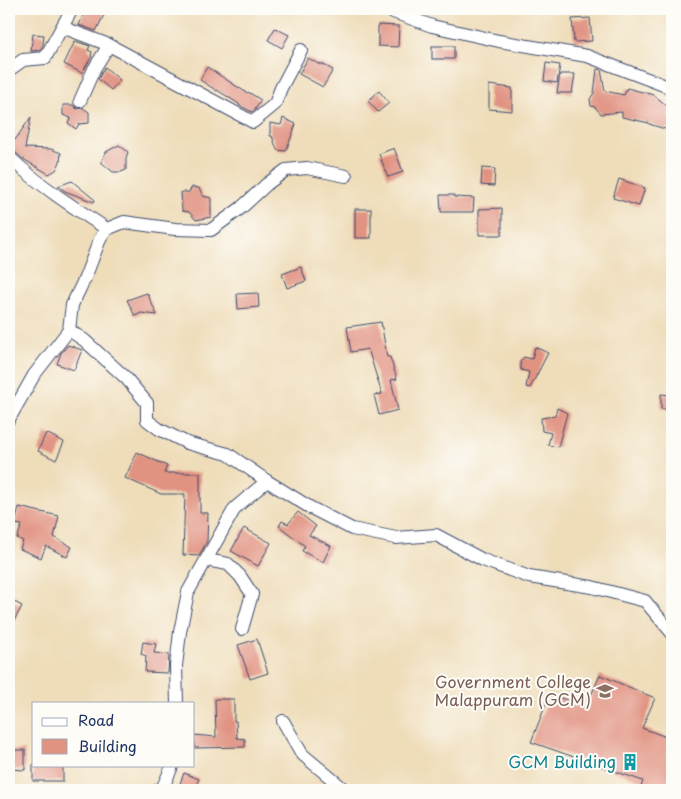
<svg xmlns="http://www.w3.org/2000/svg" width="681" height="799" viewBox="0 0 681 799" font-family="'Playpen Sans',sans-serif">
<style>
.building{fill:#e19382}
.lines{fill:none;stroke-linecap:round;stroke-linejoin:round}
.minor-casing{stroke:#3b496c;stroke-width:14}
.minor{stroke:#fff;stroke-width:12}
.labels{text-anchor:middle;stroke-width:4;stroke-linejoin:round;paint-order:stroke}
.education-label{font-size:16px;fill:#785e54;stroke:#fdfcf7;text-anchor:end}
.culture-label{font-size:16px;fill:#0d838f;stroke:#fdfcf7;text-anchor:end}
</style>
<rect width="100%" height="100%" fill="#fdfcf7"/>
<filter id="ink" filterUnits="userSpaceOnUse"><feTurbulence type="fractalNoise" baseFrequency=".02" numOctaves="2"/><feDisplacementMap in="SourceGraphic" scale="10" xChannelSelector="R" yChannelSelector="G"/><feConvolveMatrix kernelMatrix="1 2 1 2 8 2 1 2 1" color-interpolation-filters="sRGB"/></filter>
<filter id="wash" filterUnits="userSpaceOnUse"><feTurbulence type="fractalNoise" baseFrequency=".0096" numOctaves="4" result="noise"/><feDisplacementMap in="SourceGraphic" scale="20" xChannelSelector="R" yChannelSelector="G"/><feGaussianBlur stdDeviation="1.12" result="paint"/><feColorMatrix in="noise" values="0 0 0 0 0 0 0 0 0 0 0 0 0 0 0 0 0 1.4 0 .05"/><feComposite in="paint" operator="in"/></filter>
<g filter="url(#wash)">
<rect width="100%" height="100%" fill="#efddba"/>
<g id="blocks">
<!-- building -->
<g class="building">
<path d="M 86,9 L 96,9 L 105,13 L 96,31 L 79,25 Z"/>
<path d="M 590,18 L 592,41 L 574,42 L 572,19 Z"/>
<path d="M 378,25 L 399,26 L 398,47 L 378,46 Z"/>
<path d="M 275,28 L 289,35 L 282,48 L 268,40 Z"/>
<path d="M 33,34 L 44,35 L 43,45 L 40,50 L 31,51 Z"/>
<path d="M 75,41 L 90,46 L 88,50 L 92,52 L 91,55 L 92,56 L 82,73 L 64,64 Z"/>
<rect x="432" y="46" width="22" height="13"/>
<path d="M 308,58 L 320,65 L 320,63 L 333,70 L 323,87 L 299,74 Z"/>
<path d="M 546,63 L 560,65 L 557,83 L 544,81 Z"/>
<path d="M 105,67 L 120,80 L 111,90 L 98,79 Z"/>
<path d="M 207,67 L 247,93 L 248,92 L 261,100 L 254,111 L 252,112 L 239,105 L 239,104 L 217,90 L 217,91 L 200,80 Z"/>
<path d="M 597,69 L 601,70 L 605,91 L 624,95 L 627,88 L 654,95 L 672,110 L 672,127 L 665,129 L 649,124 L 649,123 L 622,117 L 622,112 L 601,114 L 595,107 L 591,106 L 590,99 L 594,93 Z"/>
<path d="M 560,74 L 575,74 L 572,93 L 557,93 Z"/>
<path d="M 489,85 L 512,88 L 512,111 L 489,109 Z"/>
<path d="M 379,91 L 389,103 L 378,112 L 368,101 Z"/>
<path d="M 63,105 L 73,105 L 77,109 L 83,108 L 89,112 L 89,123 L 79,124 L 76,129 L 68,123 L 71,118 L 63,115 Z"/>
<path d="M 31,117 L 25,148 L 51,149 L 61,153 L 60,162 L 56,170 L 49,174 L 23,159 L 14,151 L 9,149 L 9,147 L 11,147 L 9,140 L 15,140 Z"/>
<path d="M 283,118 L 296,124 L 286,151 L 277,150 L 272,136 L 270,136 L 270,123 L 281,125 Z"/>
<path d="M 119,145 L 128,152 L 126,158 L 126,170 L 121,172 L 113,172 L 101,162 L 106,152 Z"/>
<path d="M 394,148 L 403,172 L 388,177 L 379,154 Z"/>
<path d="M 482,168 L 495,169 L 494,186 L 481,185 Z"/>
<path d="M 619,179 L 645,188 L 639,206 L 613,198 Z"/>
<path d="M 72,181 L 95,200 L 94,202 L 65,191 L 58,186 Z"/>
<path d="M 192,187 L 199,188 L 203,196 L 211,198 L 211,217 L 196,220 L 189,212 L 182,211 L 181,192 L 189,192 Z"/>
<path d="M 440,195 L 454,195 L 454,197 L 474,198 L 473,212 L 441,212 Z"/>
<path d="M 502,208 L 502,235 L 479,235 L 479,209 Z"/>
<rect x="355" y="209" width="16" height="29"/>
<path d="M 301,267 L 306,281 L 287,288 L 282,274 Z"/>
<path d="M 147,293 L 157,315 L 141,313 L 135,316 L 127,300 Z"/>
<path d="M 258,293 L 259,307 L 238,309 L 237,294 Z"/>
<path d="M 381,322 L 387,357 L 390,357 L 397,379 L 391,380 L 398,410 L 379,415 L 374,395 L 382,394 L 368,349 L 351,352 L 347,327 Z"/>
<path d="M 68,345 L 82,350 L 74,370 L 57,364 L 61,353 Z"/>
<path d="M 535,347 L 548,353 L 530,388 L 526,387 L 529,372 L 521,370 L 520,362 L 524,357 L 532,359 Z"/>
<path d="M 661,394 L 672,395 L 672,409 L 661,409 Z"/>
<path d="M 557,408 L 567,413 L 558,447 L 548,445 L 551,433 L 542,431 L 541,418 L 555,416 Z"/>
<path d="M 46,433 L 64,442 L 56,460 L 38,451 Z"/>
<path d="M 137,452 L 167,466 L 164,473 L 200,473 L 200,513 L 208,513 L 207,541 L 199,556 L 183,555 L 185,494 L 161,494 L 125,478 Z"/>
<path d="M 19,507 L 59,516 L 54,537 L 72,547 L 67,557 L 46,546 L 41,558 L 20,549 L 23,541 L 17,538 L 22,525 L 15,524 Z"/>
<path d="M 298,512 L 316,526 L 309,535 L 331,546 L 323,562 L 302,551 L 305,546 L 279,526 L 282,521 L 288,524 Z"/>
<path d="M 244,528 L 271,543 L 258,566 L 231,551 Z"/>
<path d="M 9,599 L 22,606 L 9,630 Z"/>
<path d="M 257,639 L 268,673 L 250,679 L 238,645 Z"/>
<path d="M 143,642 L 156,644 L 154,653 L 169,654 L 168,673 L 145,672 L 146,656 L 141,654 Z"/>
<path d="M 600,675 L 655,698 L 642,728 L 672,739 L 672,790 L 640,790 L 643,781 L 531,742 L 550,694 L 586,707 Z"/>
<path d="M 215,699 L 234,699 L 234,721 L 236,721 L 237,738 L 245,739 L 245,747 L 194,748 L 194,735 L 216,737 Z"/>
<path d="M 9,750 L 25,750 L 25,770 L 9,769 Z"/>
<rect x="33" y="765" width="30" height="16"/>
<path d="M 184,773 L 199,779 L 194,790 L 190,790 L 179,786 Z"/>
</g>
</g>
</g>
<g filter="url(#ink)">
<use href="#blocks" fill-opacity="0" stroke="#3b496c" stroke-width="1"/>
<g class="lines">
<!-- minor casing -->
<g class="minor-casing">
<g id="minor">
<path d="M 385,9 L 432,26 L 499,41 L 587,56 L 666,86 L 672,91"/>
<path d="M 62,27 L 109,45 L 253,122 L 275,104 L 281,88 L 301,50"/>
<path d="M 9,70 L 23,60 L 45,58 L 72,9"/>
<path d="M 80,101 L 94,69 L 109,45"/>
<path d="M 9,157 C 39,185 73,207 107,229 L 100,239 L 85,278 L 72,305 L 69,330 L 84,340 L 126,378 L 147,403 L 147,420 L 159,429 L 187,443 L 228,454 L 267,481 L 311,508 L 352,529 L 396,538 L 436,535 L 483,560 L 529,577 L 592,587 L 645,601 L 672,633"/>
<path d="M 107,229 L 124,222 L 175,229 L 211,230 L 241,208 L 267,184 L 286,170 L 307,168 L 346,176"/>
<path d="M 9,419 L 34,375 L 69,330"/>
<path d="M 206,560 L 228,564 L 240,576 L 252,594 L 242,629"/>
<path d="M 177,703 L 176,666 L 180,632 L 188,592 L 235,508 L 267,481"/>
<path d="M 283,721 L 302,754 L 345,790"/>
<path d="M 158,790 L 162,789 L 171,769 L 172,765"/>
</g>
</g>
<!-- minor -->
<use href="#minor" class="minor"/>
</g>
</g>
<!-- icons -->
<defs>
<g id="university-bare" transform="scale(1.35)"><path d="M0-5L7-2L0 1L-7-2ZM-4 1L0 2.5L4 1V4Q0 6-4 4Z" fill="#8d6e63" stroke="#fdfcf7" stroke-width="2.5" paint-order="stroke"/></g>
<g id="building-bare" transform="scale(1.35)"><path d="M-4-6H4V6H1V3H-1V6H-4ZM-2.5-4.3h1.7v1.8h-1.7ZM.8-4.3h1.7v1.8H.8ZM-2.5-1h1.7V.8h-1.7ZM.8-1h1.7V.8H.8Z" fill="#0f9aa8" stroke="#fdfcf7" stroke-width="2.5" paint-order="stroke"/></g>
</defs>
<g fill-rule="evenodd">
<use href="#university-bare" x="605" y="691"/>
<use href="#building-bare" x="630" y="762"/>
</g>
<g class="labels">
<!-- education labels -->
<g class="education-label">
<text x="591" y="688">Government College<tspan x="591" dy="18">Malappuram (GCM)</tspan></text>
</g>
<!-- culture labels -->
<g class="culture-label">
<text x="616" y="768">GCM Building</text>
</g>
</g>
<!-- margin -->
<rect width="681" height="799" fill="none" stroke="#fdfcf7" stroke-width="30"/>
<!-- legend -->
<rect x="32" y="702" width="162" height="65" fill="#fdfcf7" stroke="#a3aaba"/>
<rect x="42" y="718" width="25" height="8" fill="#ffffff" stroke="#a3aaba"/>
<text x="78" y="726" font-size="15" fill="#1b2f5e">Road</text>
<rect x="42" y="739" width="25" height="15" fill="#e19382" stroke="#a3aaba"/>
<text x="78" y="752" font-size="15" fill="#1b2f5e">Building</text>
</svg>
